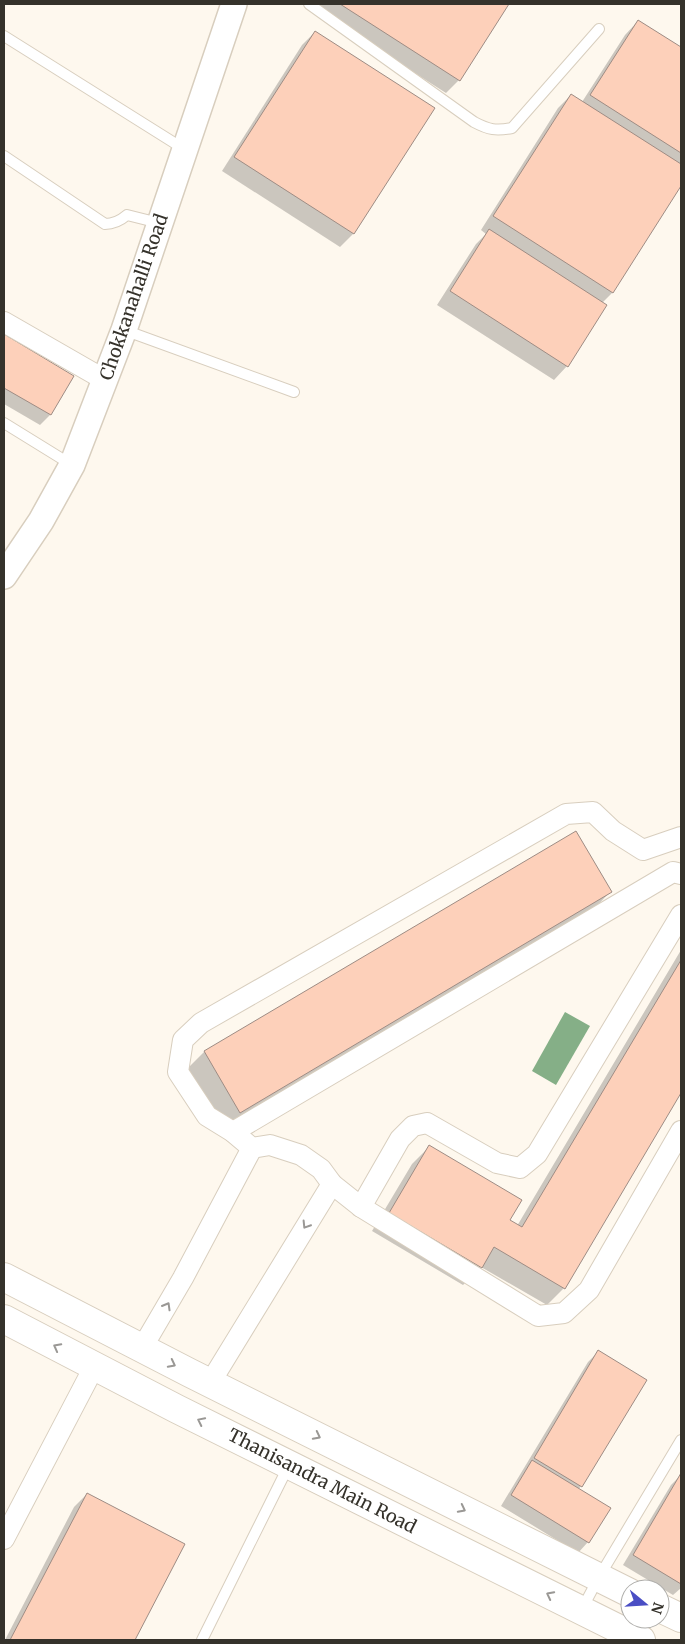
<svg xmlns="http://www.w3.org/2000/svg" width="685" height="1644" viewBox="0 0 685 1644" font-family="Merriweather,serif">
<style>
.water{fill:#85af87}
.shadow{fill:#0003}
.building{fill:#fdd0ba;stroke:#9e8c84}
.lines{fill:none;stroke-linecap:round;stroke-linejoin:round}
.service-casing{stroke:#d8cebe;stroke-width:12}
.minor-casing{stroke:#d8cebe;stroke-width:22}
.tertiary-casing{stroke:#d8cebe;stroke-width:28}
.primary-casing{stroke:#d8cebe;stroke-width:30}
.service{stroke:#fff;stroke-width:10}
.minor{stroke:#fff;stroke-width:20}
.tertiary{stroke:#fff;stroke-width:25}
.primary{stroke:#fff;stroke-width:28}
.oneway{stroke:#9a9895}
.labels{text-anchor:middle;stroke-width:4;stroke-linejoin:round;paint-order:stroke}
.street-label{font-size:18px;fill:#35322b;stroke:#fff}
</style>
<rect width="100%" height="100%" fill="#fef8ee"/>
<!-- water -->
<path class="water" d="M 565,1012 L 590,1026 L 556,1085 L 532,1071 Z"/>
<!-- shadow -->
<g class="shadow">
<path d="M 307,4 L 508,4 L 459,80 L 446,93 Z"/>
<path d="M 638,21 L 681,49 L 681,184 L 612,293 L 602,303 L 567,366 L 554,380 L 437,305 L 476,244 L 486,234 L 481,230 L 558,108 L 571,95 L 582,102 L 625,35 Z"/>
<path d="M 315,32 L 434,108 L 353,234 L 340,247 L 222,171 L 302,45 Z"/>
<path d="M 4,336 L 73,376 L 50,415 L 40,425 L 4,404 Z"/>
<path d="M 576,833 L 610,892 L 593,910 L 222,1129 L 187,1069 L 204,1052 Z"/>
<path d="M 681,950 L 681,1091 L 564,1288 L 547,1305 L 481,1267 L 463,1285 L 372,1231 L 412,1164 L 429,1147 L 508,1220 L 517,1226 Z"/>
<path d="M 598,1352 L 581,1486 L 578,1490 L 588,1542 L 578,1553 L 501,1506 L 588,1362 Z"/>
<path d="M 681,1475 L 681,1588 L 673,1595 L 623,1565 L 671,1485 Z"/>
<path d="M 87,1494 L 183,1544 L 134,1640 L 5,1640 L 74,1507 Z"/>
</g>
<!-- building -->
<g class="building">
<path d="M 340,4 L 509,4 L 460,81 Z"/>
<path d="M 638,20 L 681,47 L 681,153 L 590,95 Z"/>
<path d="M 315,31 L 435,108 L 354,234 L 234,157 Z"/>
<path d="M 571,94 L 681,164 L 681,186 L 613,293 L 493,216 Z"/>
<path d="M 489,229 L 607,305 L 568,367 L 450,291 Z"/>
<path d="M 4,334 L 74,376 L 51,415 L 4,388 Z"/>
<path d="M 576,831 L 612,892 L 240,1113 L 204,1051 Z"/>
<path d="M 681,960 L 681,1093 L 565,1289 L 494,1247 L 482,1268 L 389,1213 L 429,1145 L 522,1200 L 510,1220 L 522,1227 Z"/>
<path d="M 598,1350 L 647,1380 L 582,1487 L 534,1458 Z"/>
<path d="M 532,1460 L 611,1508 L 589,1543 L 511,1495 Z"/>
<path d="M 681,1473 L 681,1584 L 633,1555 Z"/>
<path d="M 87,1493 L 185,1544 L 135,1640 L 10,1640 Z"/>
</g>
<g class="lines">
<!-- service casing -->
<g class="service-casing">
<g id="service">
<path d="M 309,4 L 474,122 C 489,130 496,131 512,128 L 599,29"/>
<path d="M 4,36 L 184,149"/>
<path d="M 4,156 L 105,224 C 114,224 120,221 127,215 L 159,223"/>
<path d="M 124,330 L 294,392"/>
<path d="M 4,423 L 72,465"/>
<path d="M 582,1609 L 599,1577 L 681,1440"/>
<path d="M 202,1640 L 288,1467"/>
</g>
</g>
<!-- minor casing -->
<g class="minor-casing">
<g id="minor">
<path d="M 4,322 L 105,380"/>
<path d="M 681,837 L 643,850 L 613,831 L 593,812 L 566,814 L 201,1023 L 183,1040 L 178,1072 L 207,1116 L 233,1132 L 252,1148 L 270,1145 L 301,1155 L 321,1169 L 332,1184 L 361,1207 L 538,1316 L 564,1313 L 589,1290 L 681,1131"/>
<path d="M 233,1132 L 673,872 L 681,874"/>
<path d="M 361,1207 L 400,1139 L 413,1126 L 427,1123 L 497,1163 L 520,1168 L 537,1154 L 681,915"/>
<path d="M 142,1348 L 183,1278 L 252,1148"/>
<path d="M 210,1383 L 332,1184"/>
<path d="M 4,1539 L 94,1367"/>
</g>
</g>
<!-- tertiary casing -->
<g class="tertiary-casing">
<path id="tertiary" d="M 4,576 L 41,521 L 72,465 L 124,330 L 234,4"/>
</g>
<!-- primary casing -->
<g class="primary-casing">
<g id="primary">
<path d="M 4,1277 L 190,1373 L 630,1593"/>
<path d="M 4,1319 L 177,1409 L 641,1640"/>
<path d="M 660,1608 L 681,1618"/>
</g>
</g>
<!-- service -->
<use href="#service" class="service"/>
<!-- minor -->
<use href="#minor" class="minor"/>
<!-- tertiary -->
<use href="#tertiary" class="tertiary"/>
<!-- primary -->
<use href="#primary" class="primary"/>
</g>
<!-- one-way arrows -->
<defs><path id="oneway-chevron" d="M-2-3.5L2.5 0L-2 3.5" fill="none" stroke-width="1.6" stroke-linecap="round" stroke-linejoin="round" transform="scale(1.25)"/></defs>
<g class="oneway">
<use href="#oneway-chevron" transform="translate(306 1225) rotate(122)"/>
<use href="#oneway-chevron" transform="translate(167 1306) rotate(-60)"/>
<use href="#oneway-chevron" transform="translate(57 1347) rotate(-152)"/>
<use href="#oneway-chevron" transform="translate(172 1364) rotate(27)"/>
<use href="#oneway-chevron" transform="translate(201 1421) rotate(-154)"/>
<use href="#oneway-chevron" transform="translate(317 1436) rotate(27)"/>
<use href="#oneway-chevron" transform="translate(462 1509) rotate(27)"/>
<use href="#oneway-chevron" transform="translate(550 1595) rotate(-153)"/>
</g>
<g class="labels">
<!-- street labels -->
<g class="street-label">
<text transform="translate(134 297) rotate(-71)" y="6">Chokkanahalli Road</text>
<text transform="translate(322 1481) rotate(27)" y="6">Thanisandra Main Road</text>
</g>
</g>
<!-- border -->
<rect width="685" height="1644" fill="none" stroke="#35322b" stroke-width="10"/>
<!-- north arrow -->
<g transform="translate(645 1604) rotate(108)"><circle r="24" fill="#ffffff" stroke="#aeadaa"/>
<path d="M0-4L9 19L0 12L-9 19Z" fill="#4a4ec4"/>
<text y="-8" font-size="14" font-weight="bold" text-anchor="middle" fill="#35322b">N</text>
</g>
</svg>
